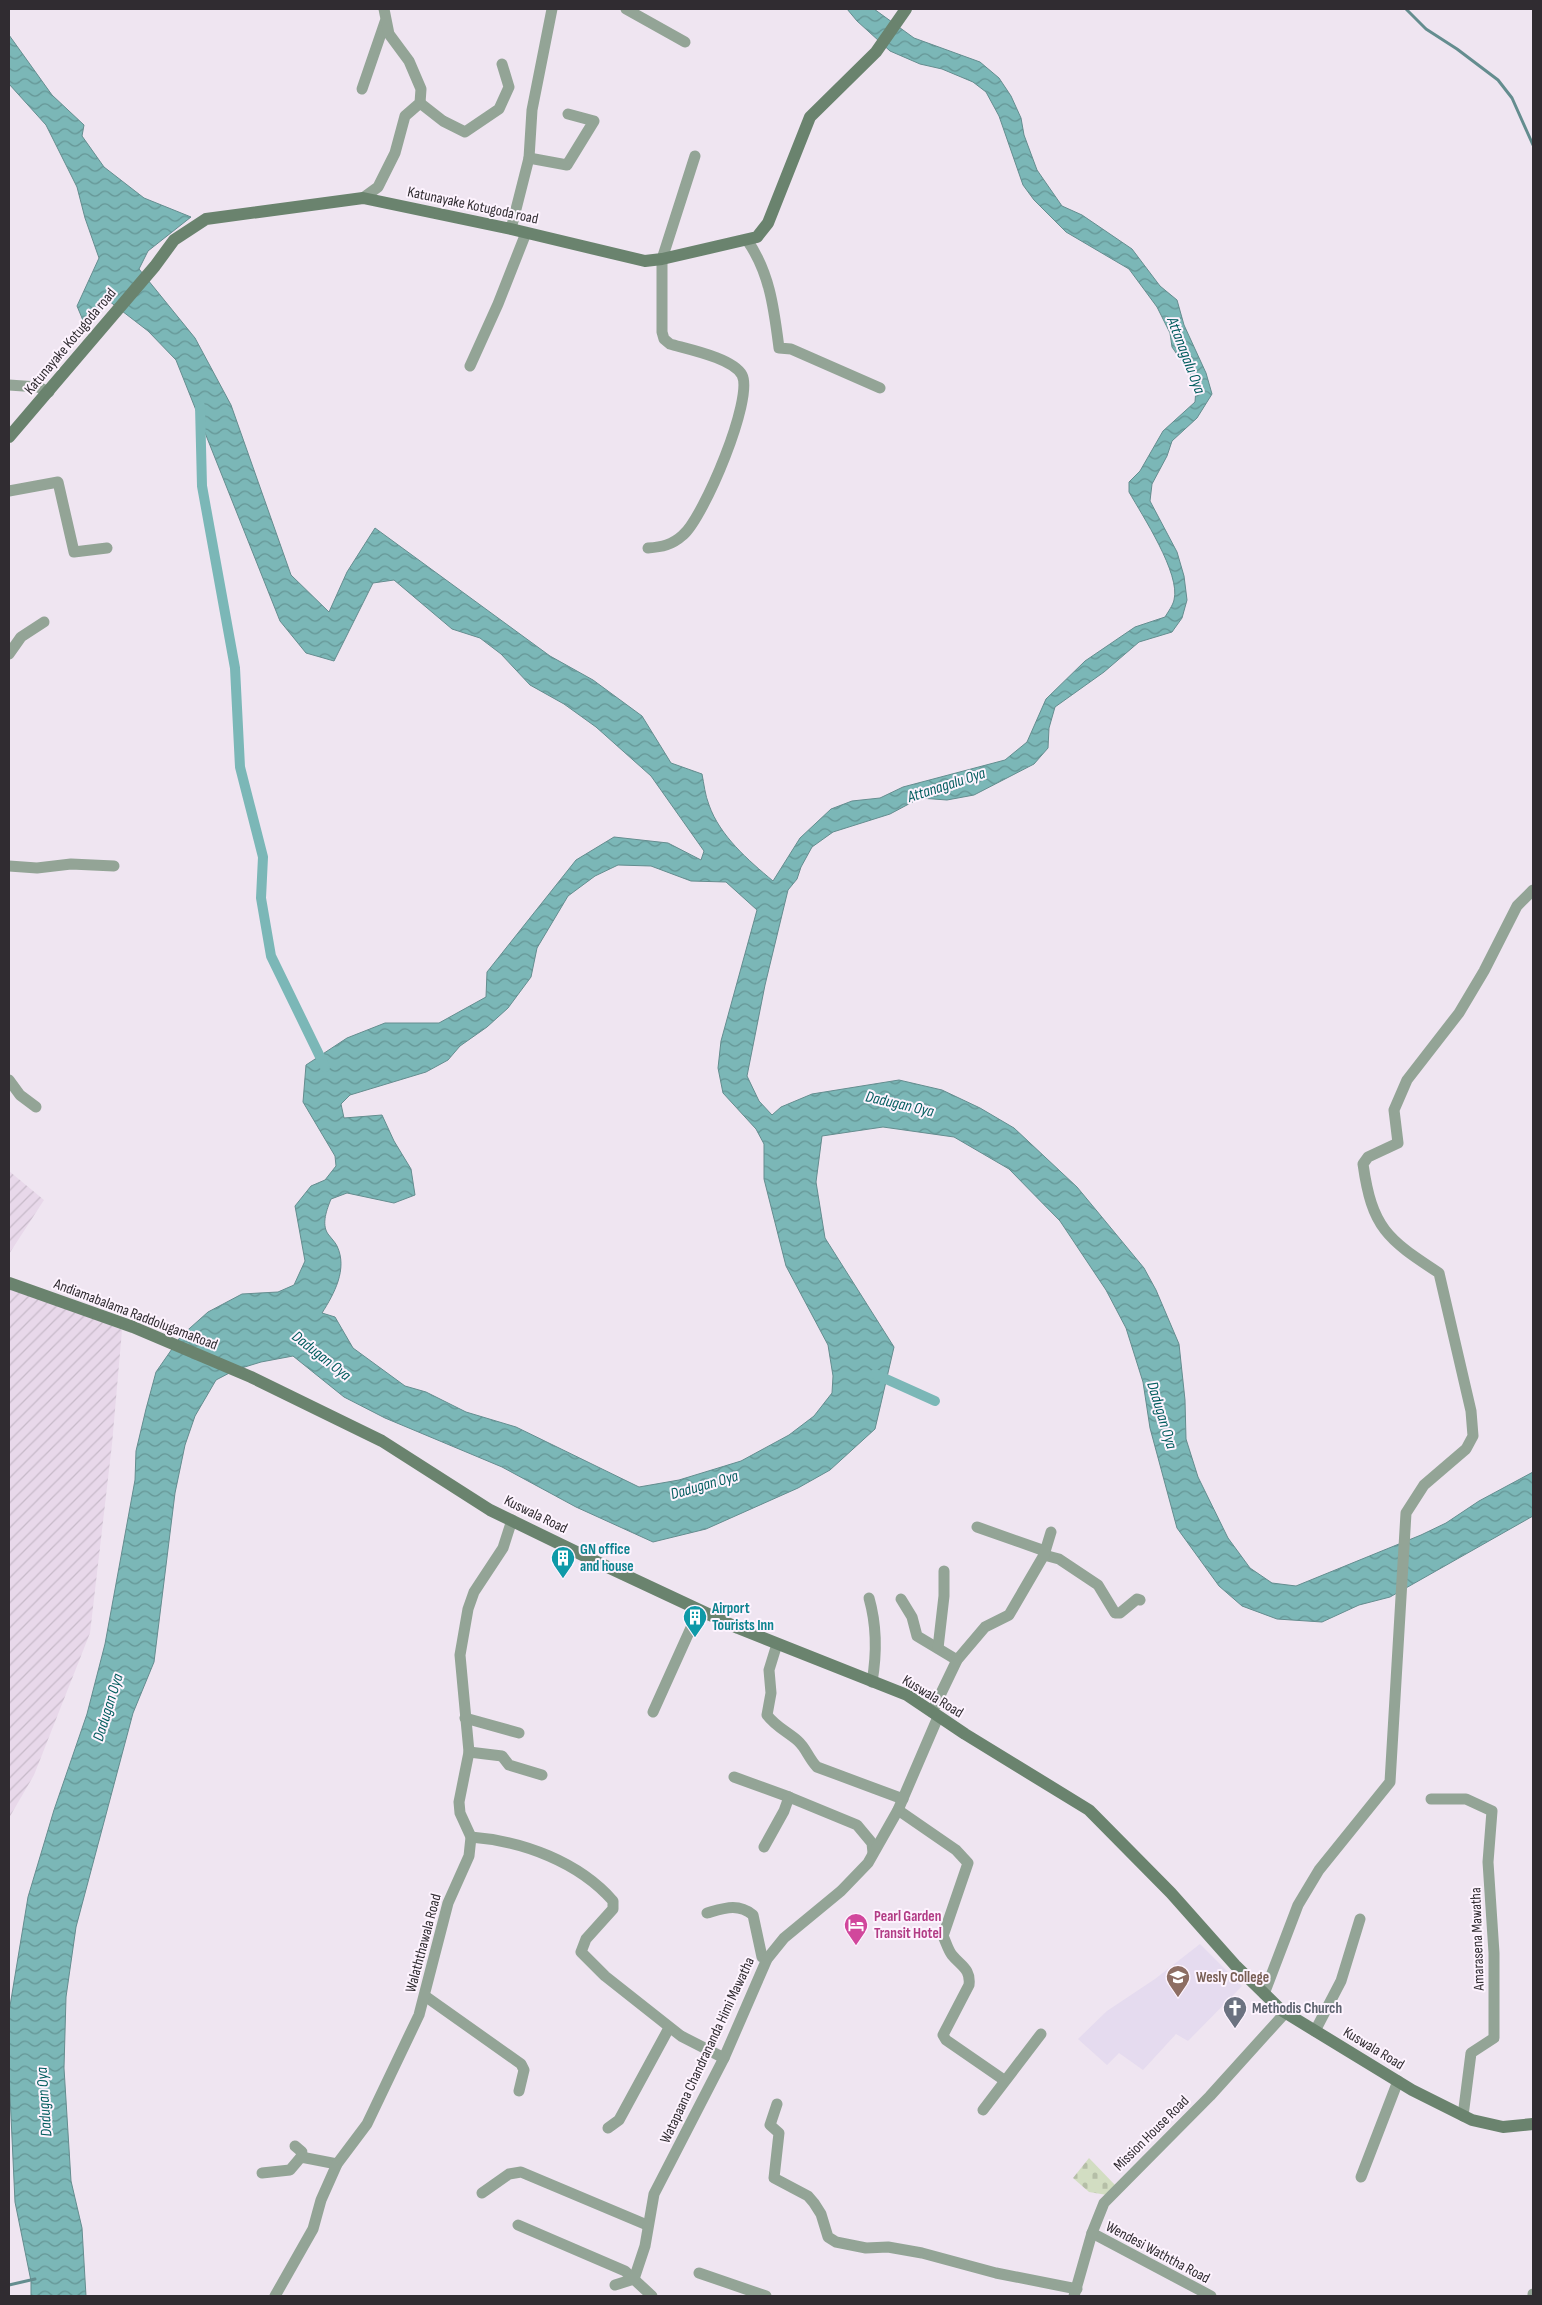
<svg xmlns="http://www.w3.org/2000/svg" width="1542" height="2305" viewBox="0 0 1542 2305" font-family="'Sofia Sans Condensed',sans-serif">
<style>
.industrial{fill:url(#industrial-furrows)}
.education{fill:#e5dbef}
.cemetery{fill:url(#cemetery-stones)}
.water{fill:url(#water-waves);stroke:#648d8f;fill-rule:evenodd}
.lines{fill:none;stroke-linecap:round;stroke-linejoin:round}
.stream{stroke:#648d8f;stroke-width:3}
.canal{stroke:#7bb7b7;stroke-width:10}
.street{stroke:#93a496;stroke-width:11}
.secondary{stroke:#6a836e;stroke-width:12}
.labels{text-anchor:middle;stroke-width:4;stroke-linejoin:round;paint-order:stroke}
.street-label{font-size:15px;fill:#302c31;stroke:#fdf3fe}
.culture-label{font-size:15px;font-weight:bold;fill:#0d838f;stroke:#fdf3fe;text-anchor:start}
.hotel-label{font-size:15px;font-weight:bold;fill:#b23c85;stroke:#fdf3fe;text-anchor:start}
.education-label{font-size:15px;font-weight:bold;fill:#785e54;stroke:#fdf3fe;text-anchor:start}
.worship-label{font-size:15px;font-weight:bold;fill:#5b616d;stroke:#fdf3fe;text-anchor:start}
.water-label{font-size:16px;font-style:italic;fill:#025d5e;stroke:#fdf3fe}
</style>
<defs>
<pattern id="industrial-furrows" width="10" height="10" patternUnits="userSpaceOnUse" patternTransform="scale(1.25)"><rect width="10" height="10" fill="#e8d8ea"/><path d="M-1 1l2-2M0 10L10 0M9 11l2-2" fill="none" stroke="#c7bac9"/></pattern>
<pattern id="cemetery-stones" width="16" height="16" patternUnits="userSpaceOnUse" patternTransform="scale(1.25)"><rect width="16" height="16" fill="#d2ddc2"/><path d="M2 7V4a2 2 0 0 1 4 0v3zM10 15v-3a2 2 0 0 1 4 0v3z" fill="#b5bea7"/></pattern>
<pattern id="water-waves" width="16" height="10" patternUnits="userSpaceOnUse" patternTransform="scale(1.25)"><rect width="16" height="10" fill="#7bb7b7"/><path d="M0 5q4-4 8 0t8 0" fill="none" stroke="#659595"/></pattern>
</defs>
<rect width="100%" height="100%" fill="#efe5f1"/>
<!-- industrial -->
<g class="industrial">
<path d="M 9,1171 L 44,1200 L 9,1254 Z"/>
<path d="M 9,1284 L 122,1330 L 112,1444 L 90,1633 L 34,1775 L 9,1818 Z"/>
</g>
<!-- education -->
<path class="education" d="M 1200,1944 L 1242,1986 L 1188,2041 L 1176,2034 L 1143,2070 L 1119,2053 L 1107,2065 L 1078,2039 L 1107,2011 L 1155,1979 Z"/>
<!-- cemetery -->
<path class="cemetery" d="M 1089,2158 L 1116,2186 L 1107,2195 L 1089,2192 L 1073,2178 Z"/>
<!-- water -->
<path class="water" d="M 847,9 L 874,9 L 914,38 L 980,62 L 999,78 L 1011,96 L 1021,118 L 1024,135 L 1037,170 L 1062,206 L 1082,215 L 1132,249 L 1160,286 L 1177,300 L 1184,325 L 1206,373 L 1212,394 L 1197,418 L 1172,441 L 1167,456 L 1152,484 L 1150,501 L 1177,552 L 1184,576 L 1187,600 L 1182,618 L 1172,632 L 1139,642 L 1104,672 L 1055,707 L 1049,728 L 1048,748 L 1034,764 L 974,795 L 947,800 L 920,798 L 890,814 L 833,832 L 812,847 L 801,867 L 797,879 L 788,890 L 765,985 L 747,1076 L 759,1101 L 772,1115 L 781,1107 L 812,1094 L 899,1080 L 942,1090 L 980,1108 L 1014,1128 L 1077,1187 L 1144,1268 L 1156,1290 L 1179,1344 L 1185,1400 L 1186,1439 L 1198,1477 L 1228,1538 L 1250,1568 L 1272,1583 L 1296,1586 L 1421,1535 L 1446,1523 L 1479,1501 L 1533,1472 L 1533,1516 L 1390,1597 L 1359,1605 L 1322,1622 L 1277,1619 L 1242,1606 L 1219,1586 L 1177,1528 L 1150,1428 L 1143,1382 L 1126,1328 L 1106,1290 L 1060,1221 L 1009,1169 L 954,1137 L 883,1127 L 822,1136 L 816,1182 L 825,1238 L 894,1347 L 875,1429 L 830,1470 L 798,1488 L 706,1529 L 653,1542 L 576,1507 L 502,1467 L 385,1418 L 344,1397 L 293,1356 L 261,1362 L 235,1370 L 216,1380 L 195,1416 L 185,1445 L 175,1493 L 154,1662 L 133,1713 L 76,1927 L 66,1997 L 64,2068 L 71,2181 L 82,2228 L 86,2296 L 31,2296 L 31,2281 L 15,2202 L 9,2074 L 9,2012 L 28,1897 L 54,1810 L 87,1714 L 105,1644 L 135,1480 L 136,1451 L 146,1409 L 156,1372 L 181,1336 L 208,1312 L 242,1294 L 278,1292 L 294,1285 L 305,1261 L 295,1206 L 311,1186 L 325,1180 L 336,1166 L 335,1156 L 303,1102 L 306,1065 L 347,1038 L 385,1023 L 439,1023 L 486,997 L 487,972 L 576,860 L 614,837 L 668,843 L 701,860 L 704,851 L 651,776 L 596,727 L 564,704 L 530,685 L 501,654 L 480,638 L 452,629 L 394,580 L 373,583 L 334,661 L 306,653 L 280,621 L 176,360 L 148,331 L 109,301 L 87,330 L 77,306 L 99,258 L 85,218 L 77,187 L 46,125 L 9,84 L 9,35 L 52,95 L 84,125 L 82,136 L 104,167 L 144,198 L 191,217 L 148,251 L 139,269 L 195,338 L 231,405 L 291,575 L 329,612 L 347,572 L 375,528 L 550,656 L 593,680 L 642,716 L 671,763 L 702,774 C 704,784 705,795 709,805 C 720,836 748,860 773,881 L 800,838 L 831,809 L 852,801 L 880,798 L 903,787 L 1005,760 L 1027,742 L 1046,699 L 1085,661 L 1135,627 L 1165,617 C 1168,612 1173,605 1174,600 C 1181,574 1142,515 1129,492 L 1129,482 L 1140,471 L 1163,431 L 1195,402 L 1196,389 L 1193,378 L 1172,347 L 1170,333 L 1157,307 L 1129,269 L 1066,232 L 1034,200 L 1023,185 L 999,116 L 986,92 L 973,82 L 942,69 L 920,64 L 890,51 L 857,21 ZM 618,865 L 651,866 L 691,881 L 726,882 L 757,910 L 721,1041 L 718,1068 L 723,1093 L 756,1129 L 764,1144 L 764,1179 L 786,1266 L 828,1345 L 833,1376 L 832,1393 L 814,1416 L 789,1435 L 741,1461 L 679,1480 L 639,1487 L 516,1427 L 466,1412 L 426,1392 L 405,1386 L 353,1348 L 335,1317 L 322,1313 C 334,1294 348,1269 337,1246 C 335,1242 331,1238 328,1234 C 321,1224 327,1209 331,1199 L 347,1193 L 394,1203 L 415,1195 L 411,1169 L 394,1141 L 382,1115 L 344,1118 L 341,1104 L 350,1095 L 426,1072 L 448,1060 L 460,1046 L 487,1027 L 508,1008 L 531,977 L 537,948 L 568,896 L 595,876 Z"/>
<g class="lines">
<!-- stream -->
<g class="stream">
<path d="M 1406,9 L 1426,29 L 1457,49 L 1498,80 L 1512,98 L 1533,145"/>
<path d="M 9,2285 L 35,2279"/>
</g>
<!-- canal -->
<g class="canal">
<path d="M 200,406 L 202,486 L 235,668 L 240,767 L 263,857 L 261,898 L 271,956 L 325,1067"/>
<path d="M 875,1374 L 935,1401"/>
</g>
<!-- street -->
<g class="street">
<path d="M 626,9 L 685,42"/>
<path d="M 362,89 L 385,22"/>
<path d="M 420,103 L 443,121 L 465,132 L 499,109 L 509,87 L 502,64"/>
<path d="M 529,158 L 532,110 L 552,9"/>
<path d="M 363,198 L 378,187 L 395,153 L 405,116 L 420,103 L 421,89 L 409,61 L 389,34 L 384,9"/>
<path d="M 511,229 L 529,158 L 567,165 L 594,121 L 568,114"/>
<path d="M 747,240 C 770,273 774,309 779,348 L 791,349 L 880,388"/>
<path d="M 470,366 L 498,304 L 526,233"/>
<path d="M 9,385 L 38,387 L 49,392"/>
<path d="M 9,491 L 58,482 L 74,552 L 107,548"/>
<path d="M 648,548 C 662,547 672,545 683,535 C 704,517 754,398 742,375 C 733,358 687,349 670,344 L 664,339 L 662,332 L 662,259 L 695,156"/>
<path d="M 9,654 L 21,637 L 44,622"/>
<path d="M 9,866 L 37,868 L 71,864 L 114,866"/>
<path d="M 9,1080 L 20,1095 L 36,1107"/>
<path d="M 977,1527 L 1045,1551"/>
<path d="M 1044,1555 L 1059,1559 L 1098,1585 L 1115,1613 L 1120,1613 L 1137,1599 L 1140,1600"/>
<path d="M 869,1598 C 877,1626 877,1653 872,1682"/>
<path d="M 901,1599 L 912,1617 L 917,1636 L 957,1660"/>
<path d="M 777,1644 L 769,1670 L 771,1693 L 767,1715 C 776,1727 788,1732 798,1741 C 806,1748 809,1759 817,1767 L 903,1799"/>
<path d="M 938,1648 L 944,1596 L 944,1571"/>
<path d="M 653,1712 L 699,1610"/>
<path d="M 932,1712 L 957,1660 L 985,1627 L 1009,1615 L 1044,1555 L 1051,1532"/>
<path d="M 465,1718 L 519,1733"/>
<path d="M 469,1752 L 502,1756 L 509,1765 L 542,1775"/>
<path d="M 734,1777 L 789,1797 L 857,1825 L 872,1843 L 873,1853"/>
<path d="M 1431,1799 L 1466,1799 L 1492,1811 L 1488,1862 L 1494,1953 L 1494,2038 L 1471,2053 L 1463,2116"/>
<path d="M 898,1810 L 956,1850 L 968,1863 L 943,1936 C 946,1942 948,1950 952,1955 C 961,1966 971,1969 969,1985 L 943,2035 L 946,2040 L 1004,2080"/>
<path d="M 471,1837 C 523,1841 579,1862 613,1901 L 613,1909 L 586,1939 L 581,1952 L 605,1976 L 681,2036 L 724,2058"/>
<path d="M 764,1847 L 784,1811 L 789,1797"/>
<path d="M 707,1913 C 725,1908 738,1903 753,1915 L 762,1957 L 767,1959"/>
<path d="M 1264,1994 L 1298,1905 L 1319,1870 L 1390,1782 L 1406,1513 L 1424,1485 L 1466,1449 L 1473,1436 L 1471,1411 L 1439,1273 C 1387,1239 1372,1228 1363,1164 L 1368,1157 L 1398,1143 L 1394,1110 L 1407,1080 L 1459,1013 L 1484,971 L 1517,906 L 1533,890"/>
<path d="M 425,1996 L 521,2064 L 524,2070 L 519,2091"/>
<path d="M 1315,2031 L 1341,1981 L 1360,1919"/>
<path d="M 777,2104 L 770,2125 L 779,2133 L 774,2178 L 808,2196 L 814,2203 L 821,2214 L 828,2237 L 836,2242 L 866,2248 L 888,2247 L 922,2253 L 996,2273 L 1077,2289"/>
<path d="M 983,2110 L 1041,2034"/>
<path d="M 608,2128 L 619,2120 L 669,2028"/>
<path d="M 295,2146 L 302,2152 L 301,2157"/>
<path d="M 262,2173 L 290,2170 L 301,2157 L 337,2164"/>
<path d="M 1361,2177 L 1398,2081"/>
<path d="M 482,2193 L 509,2174 L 521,2172 L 647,2225"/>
<path d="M 518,2225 L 625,2271 L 652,2296"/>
<path d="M 1092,2233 L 1211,2296"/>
<path d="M 699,2273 L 766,2296"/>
<path d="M 615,2285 L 634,2279 L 645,2246 L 654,2194 L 724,2058 L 767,1959 L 784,1938 L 841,1891 L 868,1863 L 898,1810 L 938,1717"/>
<path d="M 275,2296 L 313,2229 L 321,2200 L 337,2164 L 367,2124 L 419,2015 L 448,1903 L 469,1856 L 471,1837 L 460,1813 L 459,1802 L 469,1752 L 460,1655 L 468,1609 L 474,1592 L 503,1548 L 512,1520"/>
<path d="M 1074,2296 L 1092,2233 L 1104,2203 L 1210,2096 L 1285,2013"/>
<path d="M 1533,2296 L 1533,2294"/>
</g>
<!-- secondary -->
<g class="secondary">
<path d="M 9,437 L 155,266 L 174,240 L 206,219 L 363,198 L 511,229 L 645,261 L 662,259 L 757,237 L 768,223 L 810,117 L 876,52 L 906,9"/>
<path d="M 9,1283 L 133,1327 L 251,1377 L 382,1441 L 490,1510 L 597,1562 L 738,1628 L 907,1695 L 965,1734 L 1089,1810 L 1171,1893 L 1235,1965 L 1281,2010 L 1412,2090 L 1472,2120 L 1503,2127 L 1533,2124"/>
</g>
</g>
<!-- icons -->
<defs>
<g id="building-pin" transform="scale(1.25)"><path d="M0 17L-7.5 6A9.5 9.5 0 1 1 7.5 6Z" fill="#0f9aa8" stroke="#fdf3fe"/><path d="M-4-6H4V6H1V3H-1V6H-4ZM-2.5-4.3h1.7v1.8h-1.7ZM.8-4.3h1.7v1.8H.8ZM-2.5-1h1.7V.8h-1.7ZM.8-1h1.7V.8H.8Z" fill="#fff"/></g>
<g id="hotel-pin" transform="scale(1.25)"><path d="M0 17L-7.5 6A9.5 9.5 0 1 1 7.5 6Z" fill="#d1479c" stroke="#fdf3fe"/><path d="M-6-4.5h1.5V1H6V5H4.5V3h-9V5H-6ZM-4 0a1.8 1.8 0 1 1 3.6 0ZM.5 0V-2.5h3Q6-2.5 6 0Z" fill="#fff"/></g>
<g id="school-pin" transform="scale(1.25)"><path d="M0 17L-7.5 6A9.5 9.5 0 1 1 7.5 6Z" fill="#8d6e63" stroke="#fdf3fe"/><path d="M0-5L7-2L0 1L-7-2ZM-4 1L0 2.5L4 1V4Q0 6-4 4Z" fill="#fff"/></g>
<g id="church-pin" transform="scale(1.25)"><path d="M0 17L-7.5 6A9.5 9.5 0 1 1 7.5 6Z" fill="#6b7280" stroke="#fdf3fe"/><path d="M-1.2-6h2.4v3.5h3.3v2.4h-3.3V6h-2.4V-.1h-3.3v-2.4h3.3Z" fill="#fff"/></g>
</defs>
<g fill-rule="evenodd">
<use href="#building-pin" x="563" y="1558"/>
<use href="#building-pin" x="695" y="1617"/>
<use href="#hotel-pin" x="856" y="1925"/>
<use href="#school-pin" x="1178" y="1977"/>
<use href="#church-pin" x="1235" y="2008"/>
</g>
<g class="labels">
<!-- street labels -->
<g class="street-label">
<text transform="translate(473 205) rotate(12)" y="5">Katunayake Kotugoda road</text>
<text transform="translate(70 341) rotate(-50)" y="5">Katunayake Kotugoda road</text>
<text transform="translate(136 1314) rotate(21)" y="5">Andiamabalama RaddolugamaRoad</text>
<text transform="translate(536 1514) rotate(26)" y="5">Kuswala Road</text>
<text transform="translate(933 1696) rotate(31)" y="5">Kuswala Road</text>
<text transform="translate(1477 1939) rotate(-92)" y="5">Amarasena Mawatha</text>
<text transform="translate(423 1943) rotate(-75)" y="5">Walaththawala Road</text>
<text transform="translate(1374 2048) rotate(31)" y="5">Kuswala Road</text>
<text transform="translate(707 2050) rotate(-65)" y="5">Watapaana Chandrananda Himi Mawatha</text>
<text transform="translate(1151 2133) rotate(-45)" y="5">Mission House Road</text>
<text transform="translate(1158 2252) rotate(28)" y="5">Wendesi Waththa Road</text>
</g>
<!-- culture labels -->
<g class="culture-label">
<text x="580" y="1554">GN office<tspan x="580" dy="17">and house</tspan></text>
<text x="712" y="1613">Airport<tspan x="712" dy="17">Tourists Inn</tspan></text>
</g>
<!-- hotel labels -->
<g class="hotel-label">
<text x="874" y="1921">Pearl Garden<tspan x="874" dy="17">Transit Hotel</tspan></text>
</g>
<!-- education labels -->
<g class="education-label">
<text x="1196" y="1982">Wesly College</text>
</g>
<!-- worship labels -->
<g class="worship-label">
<text x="1252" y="2013">Methodis Church</text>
</g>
<!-- water labels -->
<g class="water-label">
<text transform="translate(1187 355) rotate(69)" y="6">Attanagalu Oya</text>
<text transform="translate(946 784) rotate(-18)" y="6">Attanagalu Oya</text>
<text transform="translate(900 1103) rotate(13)" y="6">Dadugan Oya</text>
<text transform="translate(322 1355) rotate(38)" y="6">Dadugan Oya</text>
<text transform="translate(1163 1415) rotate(73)" y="6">Dadugan Oya</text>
<text transform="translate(704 1484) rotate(-16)" y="6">Dadugan Oya</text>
<text transform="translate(107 1707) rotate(-73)" y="6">Dadugan Oya</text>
<text transform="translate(43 2102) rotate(-94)" y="6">Dadugan Oya</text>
</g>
</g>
<!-- border -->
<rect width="1542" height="2305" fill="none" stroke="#302c31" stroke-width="20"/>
</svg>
